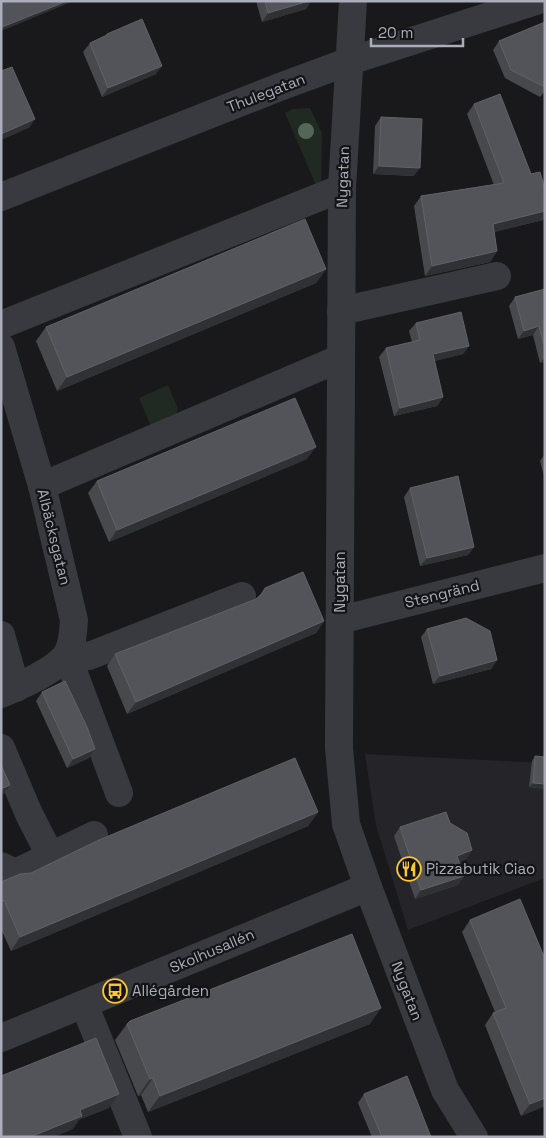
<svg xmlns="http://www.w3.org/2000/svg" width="546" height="1138" viewBox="0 0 546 1138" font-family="'Space Grotesk',sans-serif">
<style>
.built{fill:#252428}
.green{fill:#202922}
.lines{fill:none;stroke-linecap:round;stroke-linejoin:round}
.minor{stroke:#393a40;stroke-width:28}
.tree{fill:#526756}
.wall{fill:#47494d}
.shaded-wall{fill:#303134}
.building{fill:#525459;stroke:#606268}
.labels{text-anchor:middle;stroke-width:4.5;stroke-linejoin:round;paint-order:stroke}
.street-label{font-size:15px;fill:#aaaebb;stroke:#141416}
.poi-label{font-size:15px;fill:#aaaebb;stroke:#141416;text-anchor:start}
</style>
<rect width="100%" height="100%" fill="#19191b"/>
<!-- built -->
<path class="built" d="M 365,754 L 545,763 L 545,878 L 408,930 L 376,825 Z"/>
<!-- green -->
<g class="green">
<path d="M 310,108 L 322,133 L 321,197 L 285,113 L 293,109 Z"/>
<path d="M 168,385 L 178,409 L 172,422 L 153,431 L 139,398 Z"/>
</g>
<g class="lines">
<!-- minor -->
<g class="minor">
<path d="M 353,1 L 342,188 L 339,748 L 346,824 L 368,887 L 445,1090 L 474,1137"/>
<path d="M 1,197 L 277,88 L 350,61 L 536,1"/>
<path d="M 341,311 L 497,276"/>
<path d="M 1,325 L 342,188"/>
<path d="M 1,347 L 42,486 L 74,620 C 73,631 73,644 67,654 C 58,669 18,687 1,694"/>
<path d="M 42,486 L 341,358"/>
<path d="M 340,620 L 545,568"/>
<path d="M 1,635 L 16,688"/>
<path d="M 1,748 L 29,814 L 51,857"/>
<path d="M 119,793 L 67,655 L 89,656 L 242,596"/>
<path d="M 1,866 L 15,873 L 94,835"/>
<path d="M 84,1004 L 138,1137"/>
<path d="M 1,1038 L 368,887"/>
</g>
</g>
<!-- trees -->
<circle class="tree" cx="306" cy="131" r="8"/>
<!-- wall -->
<g class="wall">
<path d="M 256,1 L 311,1 L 306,9 L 262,22 Z"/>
<path d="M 545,22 L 545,91 L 540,97 L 505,78 L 493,50 L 499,41 Z"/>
<path d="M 107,34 L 156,74 L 102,97 L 83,52 L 90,43 L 105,36 Z"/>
<path d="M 474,104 L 545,190 L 545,217 L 543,220 L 494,232 L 497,251 L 490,262 L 425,276 L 414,206 L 421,196 L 494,185 L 467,114 Z"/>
<path d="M 381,117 L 414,176 L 373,174 L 375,126 Z"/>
<path d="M 326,269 L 316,283 L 57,391 L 36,341 L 46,327 Z"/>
<path d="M 545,289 L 545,362 L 540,363 L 533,335 L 518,339 L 509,306 L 515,297 Z"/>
<path d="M 416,323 L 469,346 L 463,354 L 434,361 L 443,397 L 437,406 L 394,416 L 379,357 L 386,348 L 412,342 L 409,331 Z"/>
<path d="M 545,454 L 545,480 L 540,461 Z"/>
<path d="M 307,459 L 109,542 L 88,493 L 97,481 Z"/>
<path d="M 410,488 L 474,547 L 468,555 L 420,566 L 404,497 Z"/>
<path d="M 265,588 L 324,621 L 316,633 L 127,714 L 107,666 L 115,654 L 256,599 L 259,596 Z"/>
<path d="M 427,629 L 497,660 L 491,669 L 433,684 L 421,637 Z"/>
<path d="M 42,692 L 89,758 L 67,768 L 36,701 Z"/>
<path d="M 535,756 L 545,757 L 545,789 L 529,787 L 532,761 Z"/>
<path d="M 318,812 L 308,826 L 11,951 L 1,929 L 1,882 L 31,873 Z"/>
<path d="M 450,823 L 472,850 L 466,859 L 459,862 L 464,876 L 458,885 L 415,899 L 394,836 L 400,827 Z"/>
<path d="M 470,920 L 545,959 L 545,1106 L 521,1116 L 485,1025 L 493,1013 L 495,1012 L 462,932 Z"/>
<path d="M 127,1024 L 370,1024 L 148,1112 L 141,1095 L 138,1096 L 115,1040 Z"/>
<path d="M 364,1094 L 431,1137 L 372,1137 L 358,1103 Z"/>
</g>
<!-- shaded-wall -->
<g class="shaded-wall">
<path d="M 67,1 L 74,1 L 1,31 L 2,27 Z"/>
<path d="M 309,1 L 311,1 L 306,9 L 262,22 L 268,13 Z"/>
<path d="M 162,66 L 156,74 L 102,97 L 108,88 Z"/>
<path d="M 35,119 L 29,128 L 1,140 L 1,134 Z"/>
<path d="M 379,166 L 420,168 L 414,176 L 373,174 Z"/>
<path d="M 545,211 L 545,217 L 543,220 L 486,234 L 493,224 Z"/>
<path d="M 497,251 L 490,262 L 425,276 L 432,266 Z"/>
<path d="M 326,269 L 316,283 L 57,391 L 67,377 Z"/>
<path d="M 539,326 L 533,335 L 518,339 L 524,331 Z"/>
<path d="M 469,346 L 463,354 L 427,363 L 433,354 Z"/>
<path d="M 545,357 L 545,362 L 540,363 Z"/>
<path d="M 443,397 L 437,406 L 394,416 L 400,408 Z"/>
<path d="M 316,447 L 307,459 L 109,542 L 117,530 Z"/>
<path d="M 474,547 L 468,555 L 420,566 L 427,558 Z"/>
<path d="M 324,621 L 316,633 L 127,714 L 136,702 Z"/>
<path d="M 497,660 L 491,669 L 433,684 L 440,676 Z"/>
<path d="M 95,749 L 89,758 L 67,768 L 73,759 Z"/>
<path d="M 533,783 L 545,784 L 545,789 L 529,787 Z"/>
<path d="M 10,785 L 4,794 L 1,795 L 1,789 Z"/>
<path d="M 318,812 L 308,826 L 11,951 L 20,937 Z"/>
<path d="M 472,850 L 466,859 L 451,865 L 457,856 Z"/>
<path d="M 464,876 L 458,885 L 415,899 L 421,890 Z"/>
<path d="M 381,1008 L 370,1024 L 148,1112 L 160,1096 Z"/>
<path d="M 153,1078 L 141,1095 L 138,1096 L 150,1079 Z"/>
<path d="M 119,1094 L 109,1108 L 79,1120 L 73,1129 L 54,1137 L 30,1137 L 80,1110 Z"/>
<path d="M 545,1098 L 545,1106 L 521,1116 L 530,1104 Z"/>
</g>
<!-- building -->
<g class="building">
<path d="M 1,1 L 67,1 L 2,27 L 1,25 Z"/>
<path d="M 265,1 L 309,1 L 268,13 Z"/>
<path d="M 142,19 L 162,66 L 108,88 L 90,43 L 107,35 L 107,34 Z"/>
<path d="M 545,22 L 545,87 L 511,70 L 499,41 Z"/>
<path d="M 12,67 L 35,119 L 1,134 L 1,71 Z"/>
<path d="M 500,94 L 531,174 L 540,172 L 545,190 L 545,211 L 493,224 L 497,251 L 432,266 L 421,196 L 504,183 L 474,104 Z"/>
<path d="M 381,117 L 422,119 L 420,168 L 379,166 Z"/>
<path d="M 305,219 L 326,269 L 67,377 L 46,327 Z"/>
<path d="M 545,289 L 545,348 L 539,326 L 524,331 L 515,297 Z"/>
<path d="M 461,312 L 469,346 L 433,354 L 443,397 L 400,408 L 386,348 L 420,340 L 416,323 Z"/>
<path d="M 295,398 L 316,447 L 117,530 L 97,481 Z"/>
<path d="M 458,476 L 474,547 L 427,558 L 410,488 Z"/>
<path d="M 303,572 L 324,621 L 136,702 L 115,654 L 256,599 L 262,594 L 265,588 Z"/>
<path d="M 466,618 L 490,631 L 497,660 L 440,676 L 427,629 Z"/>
<path d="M 65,681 L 87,727 L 95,749 L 73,759 L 42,692 Z"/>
<path d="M 535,756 L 545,757 L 545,784 L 533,783 Z"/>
<path d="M 295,758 L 318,812 L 20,937 L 4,900 L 1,901 L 1,882 L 20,874 L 31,873 L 99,840 Z"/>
<path d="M 1,765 L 10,785 L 1,789 Z"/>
<path d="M 446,812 L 450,823 L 467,833 L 472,850 L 457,856 L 464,876 L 421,890 L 400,827 Z"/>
<path d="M 520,899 L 545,959 L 545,1098 L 530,1104 L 493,1013 L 506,1008 L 470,920 Z"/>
<path d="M 352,934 L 381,1008 L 160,1096 L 153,1078 L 150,1079 L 127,1024 L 130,1021 Z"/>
<path d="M 96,1038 L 119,1094 L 80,1110 L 82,1116 L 30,1137 L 1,1137 L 1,1076 Z"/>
<path d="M 407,1076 L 431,1137 L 382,1137 L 364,1094 Z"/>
</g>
<!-- icons -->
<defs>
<g id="restaurant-ring" transform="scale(1.25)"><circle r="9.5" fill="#141416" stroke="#fac631" stroke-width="1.5"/><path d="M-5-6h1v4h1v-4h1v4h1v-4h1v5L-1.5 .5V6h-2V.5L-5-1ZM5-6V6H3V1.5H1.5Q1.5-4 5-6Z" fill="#fac631"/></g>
<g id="bus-ring" transform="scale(1.25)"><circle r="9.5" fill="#141416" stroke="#fac631" stroke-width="1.5"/><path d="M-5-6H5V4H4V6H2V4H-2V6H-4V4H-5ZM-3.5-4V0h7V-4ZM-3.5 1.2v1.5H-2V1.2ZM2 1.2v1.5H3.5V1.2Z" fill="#fac631"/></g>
</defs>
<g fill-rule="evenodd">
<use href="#restaurant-ring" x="409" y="869"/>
<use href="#bus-ring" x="115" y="991"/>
</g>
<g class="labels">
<!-- street labels -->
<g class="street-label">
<text transform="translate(266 93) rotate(-21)" y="5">Thulegatan</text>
<text transform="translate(343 177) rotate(-88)" y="5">Nygatan</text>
<text transform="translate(54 537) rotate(76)" y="5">Albäcksgatan</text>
<text transform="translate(340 582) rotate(-90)" y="5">Nygatan</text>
<text transform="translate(442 594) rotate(-14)" y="5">Stengränd</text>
<text transform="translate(212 951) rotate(-23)" y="5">Skolhusallén</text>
<text transform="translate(407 991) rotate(69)" y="5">Nygatan</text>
</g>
<!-- poi labels -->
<g class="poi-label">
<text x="426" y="874">Pizzabutik Ciao</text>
<text x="132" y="996">Allégården</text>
</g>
</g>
<!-- border -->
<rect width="546" height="1138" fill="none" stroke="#aaaebb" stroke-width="5"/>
<!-- scale -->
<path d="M371 38v8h92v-8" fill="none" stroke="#aaaebb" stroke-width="2.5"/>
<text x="378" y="38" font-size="15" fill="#aaaebb" stroke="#141416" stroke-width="4" paint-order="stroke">20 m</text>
</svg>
